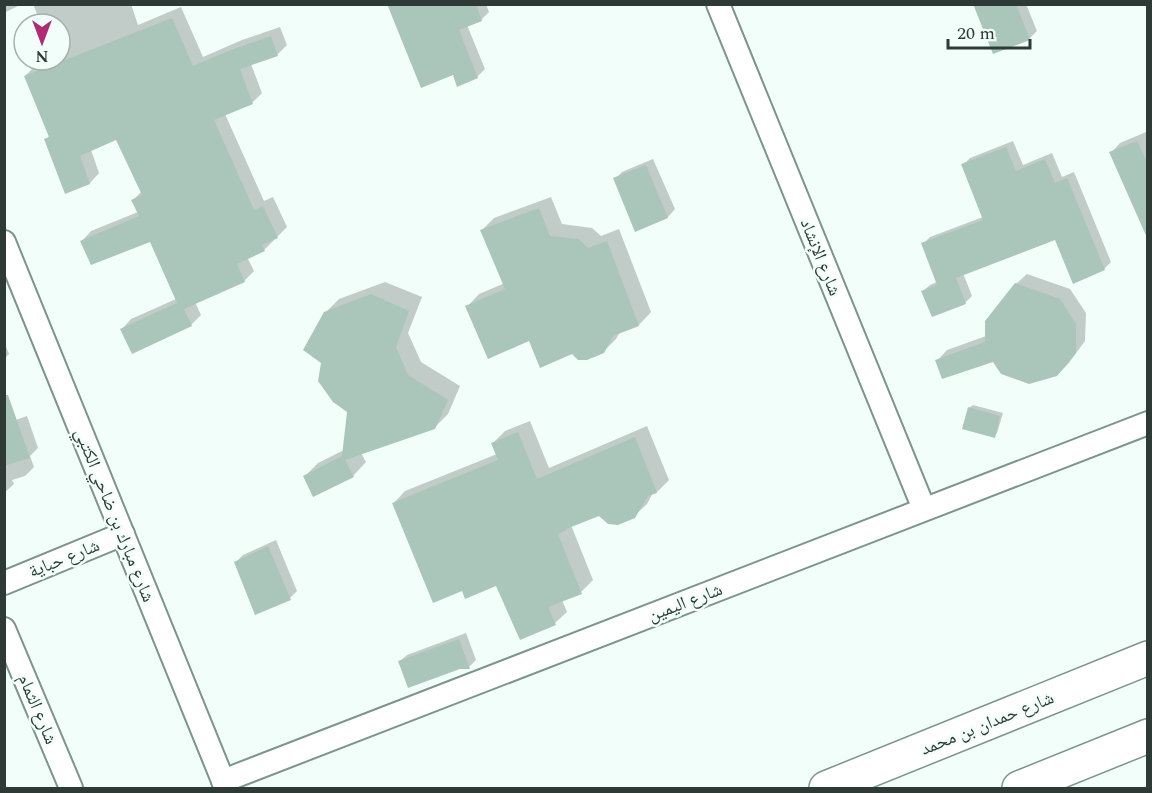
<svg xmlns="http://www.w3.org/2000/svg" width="1152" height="793" viewBox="0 0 1152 793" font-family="Spectral,'Noto Naskh Arabic',serif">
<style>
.shadow{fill:#0003}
.building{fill:#aac6bb}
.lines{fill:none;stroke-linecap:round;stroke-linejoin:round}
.minor-casing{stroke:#7b958c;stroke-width:26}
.primary-casing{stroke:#7b958c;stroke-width:36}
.minor{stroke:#fff;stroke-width:22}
.primary{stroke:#fff;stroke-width:33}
.labels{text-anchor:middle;stroke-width:5;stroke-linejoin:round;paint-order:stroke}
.street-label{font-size:18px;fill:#2e3a35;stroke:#f2fefa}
</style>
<rect width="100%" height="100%" fill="#f2fefa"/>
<!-- shadow -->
<g class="shadow">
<path d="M 4,4 L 22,4 L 4,13 Z"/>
<path d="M 33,4 L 131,4 L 138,25 L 181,7 L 203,57 L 242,40 L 280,27 L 287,45 L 277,55 L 251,64 L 262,93 L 252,103 L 225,114 L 264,201 L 273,197 L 287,227 L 277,237 L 273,239 L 274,240 L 264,250 L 247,257 L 254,271 L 244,281 L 195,302 L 201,315 L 191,325 L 122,329 L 131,319 L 176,299 L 151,240 L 82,241 L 91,231 L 138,212 L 133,200 L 142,191 L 117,138 L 91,150 L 99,173 L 90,183 L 66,192 L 46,140 L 50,135 L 25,76 L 35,66 L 51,60 L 60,60 L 60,24 L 41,24 Z"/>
<path d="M 389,4 L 486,4 L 489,12 L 481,20 L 467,25 L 485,69 L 477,77 L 458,85 L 453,73 Z"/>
<path d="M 975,4 L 1026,4 L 1037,31 L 1029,39 Z"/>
<path d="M 1146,132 L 1148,135 L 1148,236 L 1111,153 L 1120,143 Z"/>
<path d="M 1013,141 L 1023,165 L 1052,153 L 1062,177 L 1074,172 L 1111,262 L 1104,269 L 1056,238 L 963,273 L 972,296 L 965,303 L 923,291 L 930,285 L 937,282 L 923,244 L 930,237 L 983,217 L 963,165 L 970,158 Z"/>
<path d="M 653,159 L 675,209 L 668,217 L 636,230 L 615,179 L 622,172 Z"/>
<path d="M 551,197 L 562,224 L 592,228 L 601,236 L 619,229 L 651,312 L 639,325 L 620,332 L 616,339 L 603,352 L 573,352 L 530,340 L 467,307 L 479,294 L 505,283 L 482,230 L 494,218 Z"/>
<path d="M 1027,274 L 1070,289 L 1086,313 L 1085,341 L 1068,364 L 1057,375 L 993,361 L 937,361 L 947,350 L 986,336 L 1016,284 Z"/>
<path d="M 385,282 L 422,297 L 408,333 L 421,362 L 460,386 L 448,414 L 434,428 L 361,453 L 366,462 L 353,476 L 305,476 L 318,463 L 344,450 L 349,412 L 325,313 L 339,299 Z"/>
<path d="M 4,341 L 9,354 L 4,359 Z"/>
<path d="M 973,405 L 1003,413 L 997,433 L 994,436 L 969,408 Z"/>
<path d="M 27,416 L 38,448 L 30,456 L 34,467 L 25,476 L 12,480 L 14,484 L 4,493 L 4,424 Z"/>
<path d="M 530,421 L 549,468 L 647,426 L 669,480 L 657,492 L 653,493 L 647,504 L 634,516 L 599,515 L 571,525 L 593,580 L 581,592 L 562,600 L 567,612 L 555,623 L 497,584 L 463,589 L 394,503 L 405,491 L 497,454 L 493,443 L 505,431 Z"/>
<path d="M 276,540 L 297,591 L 290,598 L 236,562 L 243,555 Z"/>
<path d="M 466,633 L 476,660 L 469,667 L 399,662 L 407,655 Z"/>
</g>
<!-- building -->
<g class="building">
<path d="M 387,4 L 476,4 L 482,21 L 459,30 L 478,78 L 457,87 L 453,75 L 421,88 Z"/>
<path d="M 973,4 L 1016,4 L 1030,40 L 993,54 Z"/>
<path d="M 172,18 L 193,66 L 231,50 L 271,36 L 278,56 L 240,69 L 253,104 L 214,120 L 254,210 L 263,206 L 278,238 L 262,245 L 265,251 L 237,264 L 245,282 L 184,309 L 192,326 L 132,354 L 120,329 L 177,303 L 150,242 L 91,265 L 80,241 L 139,216 L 131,200 L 142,195 L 116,140 L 80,156 L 90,184 L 65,194 L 44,139 L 49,137 L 24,76 Z"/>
<path d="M 1137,141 L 1148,165 L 1148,240 L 1109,152 Z"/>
<path d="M 1006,147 L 1016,171 L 1045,159 L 1055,183 L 1067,178 L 1105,270 L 1073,284 L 1055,240 L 956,278 L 966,304 L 932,317 L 921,291 L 937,285 L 921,243 L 983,220 L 961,164 Z"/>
<path d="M 646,165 L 668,218 L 635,232 L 613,178 Z"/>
<path d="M 539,208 L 550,236 L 579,239 L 588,248 L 607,241 L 639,326 L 613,336 L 604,353 L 587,360 L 578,360 L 572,354 L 540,368 L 529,341 L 488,359 L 465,306 L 505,289 L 480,230 Z"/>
<path d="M 1015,283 L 1060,299 L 1076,324 L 1076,353 L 1057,376 L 1029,384 L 1001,374 L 993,362 L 942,379 L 935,360 L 985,342 L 985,321 Z"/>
<path d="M 371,294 L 409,311 L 396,347 L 408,375 L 448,400 L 435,429 L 345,460 L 354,477 L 313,497 L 303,476 L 342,456 L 347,412 L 333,402 L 318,381 L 321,363 L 303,350 L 324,312 Z"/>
<path d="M 4,395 L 8,395 L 30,458 L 4,466 Z"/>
<path d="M 968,407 L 1000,416 L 995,438 L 962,429 Z"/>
<path d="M 518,432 L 537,479 L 635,437 L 657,493 L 648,496 L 635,518 L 618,525 L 608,524 L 599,516 L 566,529 L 566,530 L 558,534 L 582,594 L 548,607 L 556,625 L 520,640 L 496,586 L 465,599 L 462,591 L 433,603 L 392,503 L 498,460 L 491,443 Z"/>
<path d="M 268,546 L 291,600 L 255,615 L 234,562 Z"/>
<path d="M 459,639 L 470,669 L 460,669 L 408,688 L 398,661 Z"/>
</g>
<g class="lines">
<!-- minor casing -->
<g class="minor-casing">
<g id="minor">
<path d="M 718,4 L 924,509"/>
<path d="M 4,242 L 226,788"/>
<path d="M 4,583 L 123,534"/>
<path d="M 4,629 L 71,788"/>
<path d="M 223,781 L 1148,423"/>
</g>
</g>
<!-- primary casing -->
<g class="primary-casing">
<g id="primary">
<path d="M 826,788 L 1148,658"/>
<path d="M 1019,788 L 1148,736"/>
</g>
</g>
<!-- minor -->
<use href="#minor" class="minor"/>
<!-- primary -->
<use href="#primary" class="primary"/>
</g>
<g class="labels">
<!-- street labels -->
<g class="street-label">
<text transform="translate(821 257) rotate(68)" y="6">شارع الإنشاد</text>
<text transform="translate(115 515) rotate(68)" y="6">شارع مبارك بن ضاحي الكتبي</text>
<text transform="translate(64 558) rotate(-22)" y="6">شارع حباية</text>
<text transform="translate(685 602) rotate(-21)" y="6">شارع اليمين</text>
<text transform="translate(38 709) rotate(67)" y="6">شارع الثمام</text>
<text transform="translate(987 723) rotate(-22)" y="6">شارع حمدان بن محمد</text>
</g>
</g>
<!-- border -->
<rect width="1152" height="793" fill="none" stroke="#2e3a35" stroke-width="12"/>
<!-- north arrow -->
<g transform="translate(42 42) rotate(180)"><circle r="28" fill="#f2fefa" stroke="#a4b0ab" stroke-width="1.5"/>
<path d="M0-4.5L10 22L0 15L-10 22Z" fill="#af2c75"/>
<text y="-9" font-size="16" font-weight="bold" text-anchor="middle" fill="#2e3a35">N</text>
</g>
<!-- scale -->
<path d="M948 39v9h82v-9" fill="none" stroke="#2e3a35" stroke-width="3"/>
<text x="957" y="39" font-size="18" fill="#2e3a35" stroke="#f2fefa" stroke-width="4.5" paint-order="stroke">20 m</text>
</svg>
